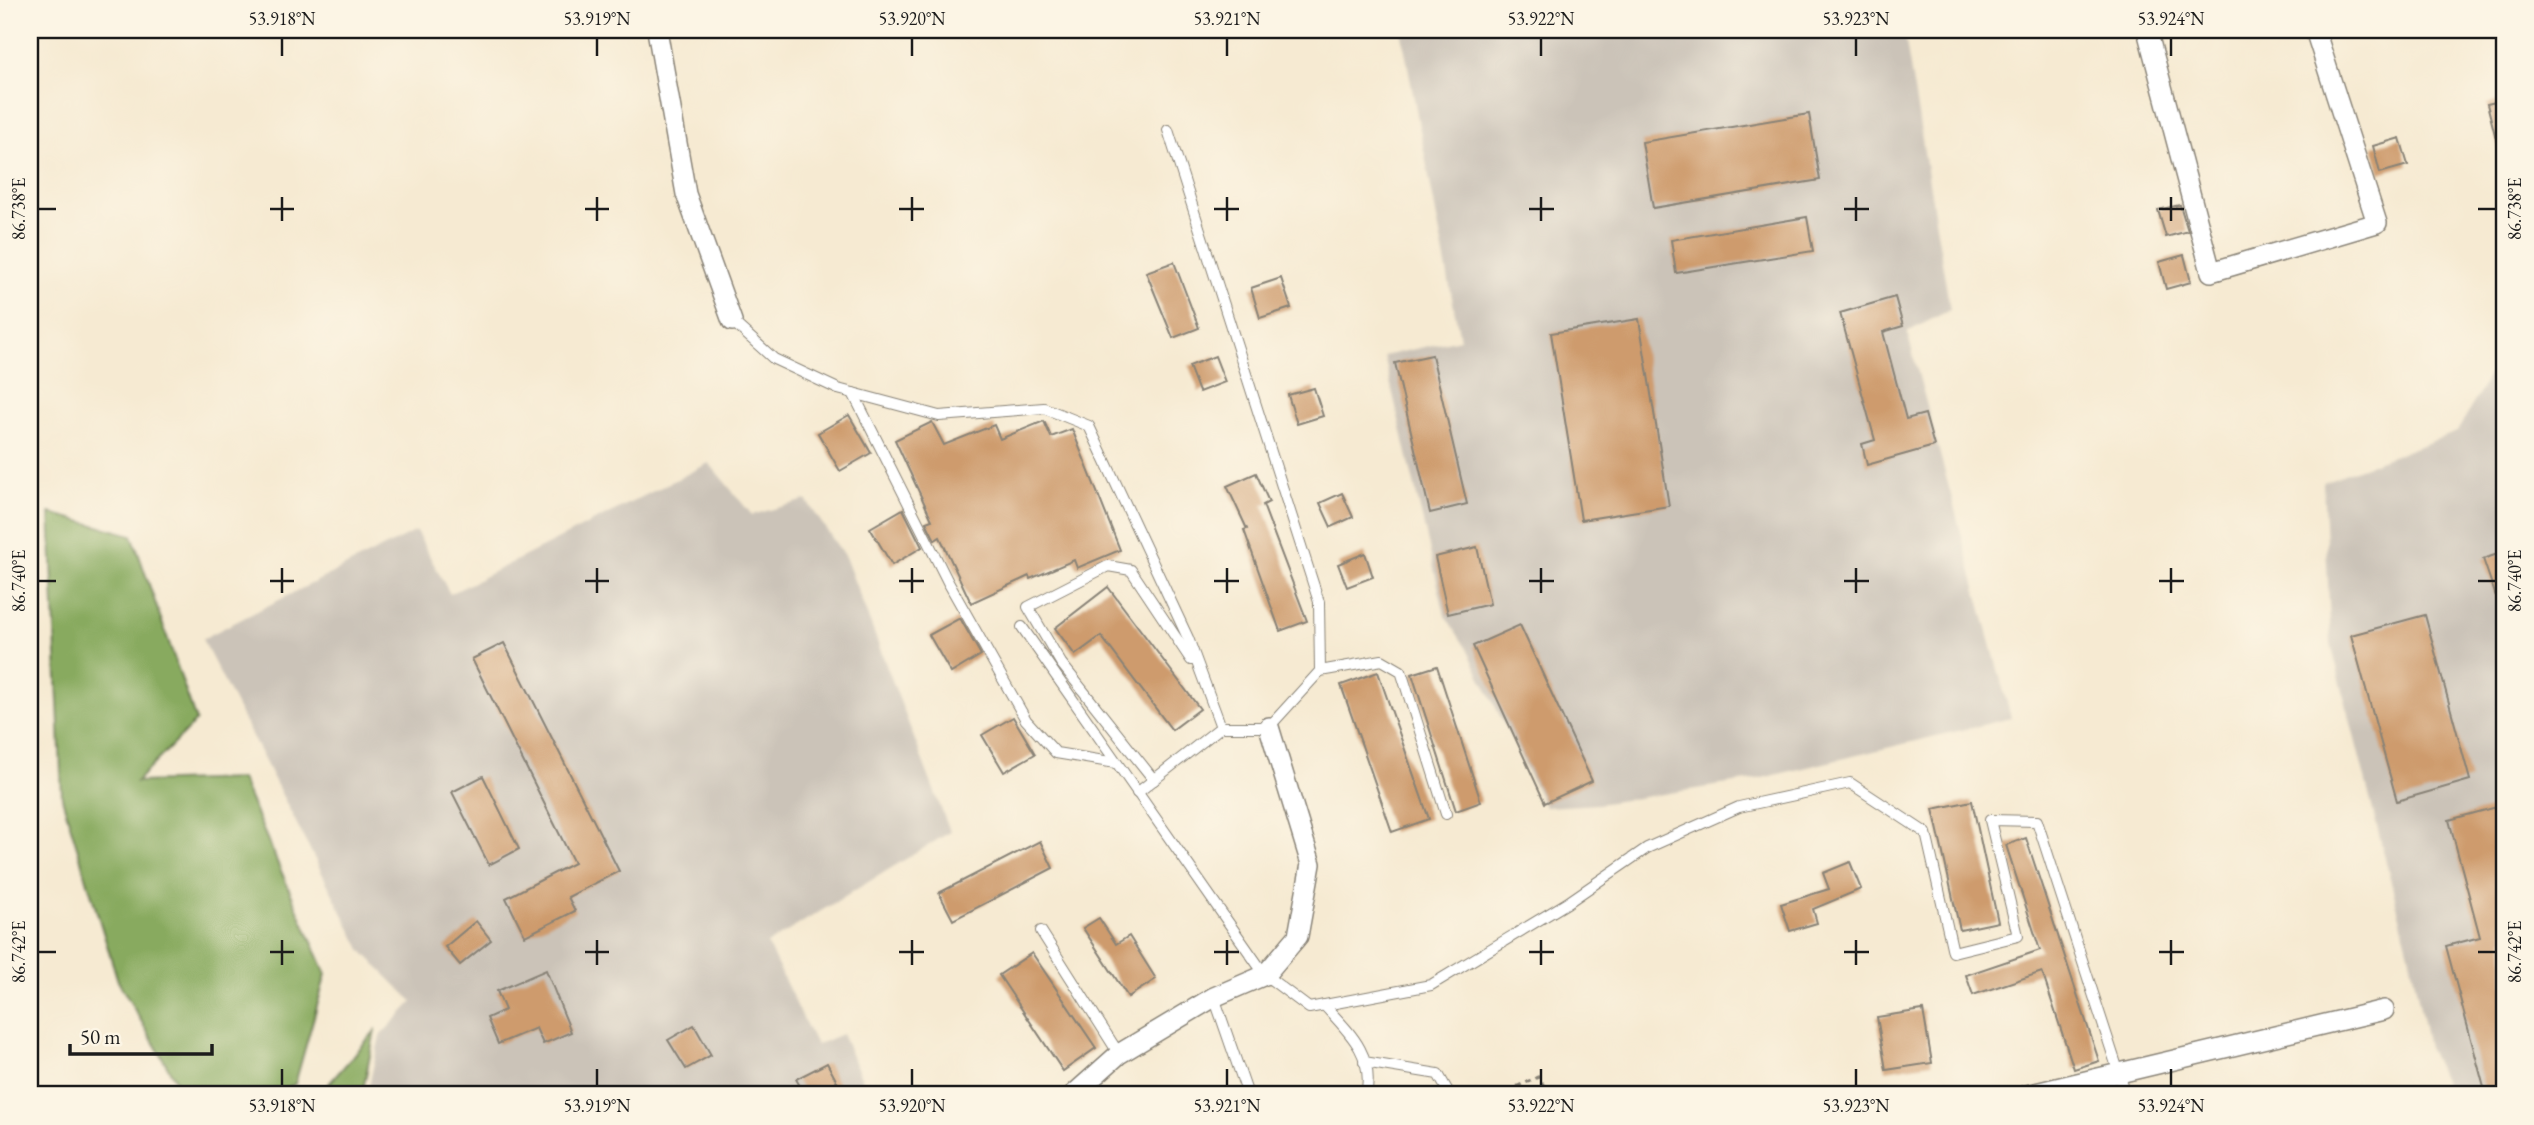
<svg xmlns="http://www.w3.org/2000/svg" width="2534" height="1125" viewBox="0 0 2534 1125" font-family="'EB Garamond',serif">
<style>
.industrial{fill:#cbc3b8}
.forest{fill:#88aa5e;stroke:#52633d;stroke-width:2}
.building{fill:#ce9b6d}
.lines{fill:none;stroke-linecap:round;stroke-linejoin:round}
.service-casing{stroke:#898377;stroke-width:12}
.minor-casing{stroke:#898377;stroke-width:22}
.path{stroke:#898377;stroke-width:3.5;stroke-dasharray:5 5;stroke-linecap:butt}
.service{stroke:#fff;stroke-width:10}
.minor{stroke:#fff;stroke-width:19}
.ticks{fill:none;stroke:#1c1c1c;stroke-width:2.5}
.neatline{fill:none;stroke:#1c1c1c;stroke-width:2.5}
.ticks-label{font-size:18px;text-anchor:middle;fill:#1c1c1c}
</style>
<rect width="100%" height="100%" fill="#fcf5e5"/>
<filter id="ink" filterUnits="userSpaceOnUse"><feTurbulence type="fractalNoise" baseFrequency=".0143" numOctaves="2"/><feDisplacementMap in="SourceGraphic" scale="14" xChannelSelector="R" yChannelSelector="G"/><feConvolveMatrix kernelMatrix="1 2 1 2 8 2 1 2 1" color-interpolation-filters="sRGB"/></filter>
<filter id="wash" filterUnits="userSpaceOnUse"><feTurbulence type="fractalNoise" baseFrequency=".00686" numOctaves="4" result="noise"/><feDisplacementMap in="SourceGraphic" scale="28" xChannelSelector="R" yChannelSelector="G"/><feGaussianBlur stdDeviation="1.57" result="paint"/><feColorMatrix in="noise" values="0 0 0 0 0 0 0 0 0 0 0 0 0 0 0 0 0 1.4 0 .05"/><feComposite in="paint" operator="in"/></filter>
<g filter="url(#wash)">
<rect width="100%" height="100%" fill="#f6ead2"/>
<!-- industrial -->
<g class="industrial">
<path d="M 1401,30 L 1904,30 L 1950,310 L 1907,332 L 2011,718 L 1754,780 L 1598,804 L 1545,807 L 1467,649 L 1445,615 L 1384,356 L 1460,339 Z"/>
<path d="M 2504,349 L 2504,1095 L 2450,1095 L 2428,1047 L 2409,953 L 2331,644 L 2323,482 L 2457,432 Z"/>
<path d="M 709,463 L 752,515 L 806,500 L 845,557 L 950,832 L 767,944 L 816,1045 L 842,1034 L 869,1095 L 367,1095 L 380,1036 L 413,1002 L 362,951 L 202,639 L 416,531 L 450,594 Z"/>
</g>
<!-- forest -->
<g class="forest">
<path d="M 50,513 L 132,535 L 196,721 L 136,782 L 241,779 L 326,974 L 295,1084 L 273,1095 L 184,1095 L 118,981 L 62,798 Z"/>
<path d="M 375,1031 L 362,1095 L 319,1095 Z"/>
</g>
<g id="blocks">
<!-- building -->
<g class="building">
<path d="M 2504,100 L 2504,149 L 2499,150 L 2487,104 Z"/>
<path d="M 1809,114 L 1820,180 L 1653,208 L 1642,142 Z"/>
<path d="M 2400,138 L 2408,165 L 2380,173 L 2373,146 Z"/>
<path d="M 2180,205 L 2188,231 L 2166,237 L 2158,210 Z"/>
<path d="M 1807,217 L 1813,251 L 1676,273 L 1671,240 Z"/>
<path d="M 2184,255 L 2191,282 L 2166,289 L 2159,262 Z"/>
<path d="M 1174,262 L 1199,328 L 1173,338 L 1146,272 Z"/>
<path d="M 1281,278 L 1291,308 L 1260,318 L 1251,288 Z"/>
<path d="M 1895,297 L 1903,326 L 1883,332 L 1906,419 L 1925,414 L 1934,446 L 1867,465 L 1862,444 L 1875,440 L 1840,313 Z"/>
<path d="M 1639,319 L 1669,506 L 1581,520 L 1551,333 Z"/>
<path d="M 1432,355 L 1467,504 L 1430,513 L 1395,363 Z"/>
<path d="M 1215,356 L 1225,382 L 1199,392 L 1189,366 Z"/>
<path d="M 1314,388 L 1323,416 L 1297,424 L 1288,395 Z"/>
<path d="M 849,415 L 871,453 L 840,471 L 818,433 Z"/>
<path d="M 1044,421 L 1051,437 L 1072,429 L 1120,550 L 1077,568 L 1074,560 L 1030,579 L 1029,576 L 971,603 L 940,537 L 935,540 L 926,522 L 932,520 L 895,440 L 932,422 L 944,445 L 994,425 L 1000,439 Z"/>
<path d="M 1256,473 L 1269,502 L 1263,505 L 1307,621 L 1280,631 L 1244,530 L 1247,529 L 1227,486 Z"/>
<path d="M 1342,493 L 1353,517 L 1331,527 L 1320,503 Z"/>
<path d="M 903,509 L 922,547 L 892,565 L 870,528 Z"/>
<path d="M 1477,547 L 1490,604 L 1448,614 L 1435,557 Z"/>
<path d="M 2504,552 L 2504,614 L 2502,614 L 2483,559 Z"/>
<path d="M 1365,553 L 1373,577 L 1347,587 L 1338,564 Z"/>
<path d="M 1108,587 L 1200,709 L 1172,730 L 1101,636 L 1075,655 L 1055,628 Z"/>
<path d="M 2425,615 L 2470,780 L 2397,801 L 2351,635 Z"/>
<path d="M 960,618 L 981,655 L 951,673 L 929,635 Z"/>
<path d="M 1520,625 L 1592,781 L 1545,803 L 1473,646 Z"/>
<path d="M 504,643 L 619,871 L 568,897 L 575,911 L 525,936 L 506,898 L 574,863 L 472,659 Z"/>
<path d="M 1437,666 L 1481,802 L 1456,811 L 1412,674 Z"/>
<path d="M 1378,672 L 1429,819 L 1392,832 L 1341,685 Z"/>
<path d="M 1013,717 L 1035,754 L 1004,772 L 982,735 Z"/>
<path d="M 483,776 L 519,849 L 489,865 L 452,792 Z"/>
<path d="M 1972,801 L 1998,922 L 1960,930 L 1933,809 Z"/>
<path d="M 2504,805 L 2504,1095 L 2486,1095 L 2446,946 L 2480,937 L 2449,820 Z"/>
<path d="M 2026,838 L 2099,1061 L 2074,1069 L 2042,972 L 1973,995 L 1966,975 L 2040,950 L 2006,845 Z"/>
<path d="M 1040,841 L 1053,868 L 953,920 L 939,893 Z"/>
<path d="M 1850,862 L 1861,889 L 1813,909 L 1817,923 L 1790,931 L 1781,904 L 1829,889 L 1823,873 Z"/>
<path d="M 1099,918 L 1116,944 L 1129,936 L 1156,979 L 1128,997 L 1083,928 Z"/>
<path d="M 476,921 L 491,940 L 460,965 L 445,947 Z"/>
<path d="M 1032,953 L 1096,1048 L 1063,1071 L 999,975 Z"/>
<path d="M 546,970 L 571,1032 L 543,1044 L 536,1028 L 498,1044 L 487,1018 L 505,1010 L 497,991 Z"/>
<path d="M 1923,1010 L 1932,1063 L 1886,1070 L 1877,1017 Z"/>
<path d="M 694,1025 L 711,1055 L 686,1069 L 668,1040 Z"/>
<path d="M 827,1063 L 844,1095 L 805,1095 L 796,1079 Z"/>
</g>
</g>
</g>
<g filter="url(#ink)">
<use href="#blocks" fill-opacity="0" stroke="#898377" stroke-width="2"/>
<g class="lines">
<!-- service casing -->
<g class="service-casing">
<g id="service">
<path d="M 1168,130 L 1319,602 L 1320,671 L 1269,727 L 1221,727"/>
<path d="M 732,321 L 774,359 L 838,389 L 939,416 L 1044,408 L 1089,426 L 1188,638 L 1221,727 L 1137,793"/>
<path d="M 853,393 L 948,582 L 1026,720 L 1056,753 L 1116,763"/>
<path d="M 1022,627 L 1265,975 L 1309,1008 L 1431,985 L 1567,903 L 1647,848 L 1739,807 L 1850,783 L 1926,833 L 1953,952 L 2018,936 L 1990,820 L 2037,821 L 2126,1095"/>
<path d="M 1320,671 L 1382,660 L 1401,671 L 1446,814"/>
<path d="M 1154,780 L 1061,663 L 1028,607 L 1108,566 L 1131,570 L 1191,660"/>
<path d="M 1041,931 L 1119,1054"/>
<path d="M 1214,997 L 1248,1095"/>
<path d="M 1324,1005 C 1349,1032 1375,1055 1366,1095"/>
<path d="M 1364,1062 L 1438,1074 L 1450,1095"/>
</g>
</g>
<!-- minor casing -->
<g class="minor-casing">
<g id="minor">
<path d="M 657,30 L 686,194 L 732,321"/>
<path d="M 2147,30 L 2211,272 L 2377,223 L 2315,30"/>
<path d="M 1073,1095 L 1119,1054 L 1214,997 L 1265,975 L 1298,936 L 1311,864 L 1269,727"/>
<path d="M 2027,1095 L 2384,1010"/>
</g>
</g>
<!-- path -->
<path class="path" d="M 1499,1095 L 1538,1077 L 1549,1095"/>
<!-- service -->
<use href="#service" class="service"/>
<!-- minor -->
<use href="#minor" class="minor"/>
</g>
</g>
<!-- ticks -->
<path class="ticks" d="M 282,38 L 282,56M 597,38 L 597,56M 912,38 L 912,56M 1227,38 L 1227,56M 1541,38 L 1541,56M 1856,38 L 1856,56M 2171,38 L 2171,56M 282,197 L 282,221M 597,197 L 597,221M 912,197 L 912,221M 1227,197 L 1227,221M 1541,197 L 1541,221M 1856,197 L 1856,221M 2171,197 L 2171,221M 38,209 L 56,209M 270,209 L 294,209M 585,209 L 609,209M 899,209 L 924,209M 1214,209 L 1239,209M 1529,209 L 1554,209M 1844,209 L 1869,209M 2159,209 L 2184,209M 2478,209 L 2496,209M 282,568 L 282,593M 597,568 L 597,593M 912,568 L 912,593M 1227,568 L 1227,593M 1541,568 L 1541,593M 1856,568 L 1856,593M 2171,568 L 2171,593M 38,581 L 56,581M 270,581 L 294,581M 585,581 L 609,581M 899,581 L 924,581M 1214,581 L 1239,581M 1529,581 L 1554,581M 1844,581 L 1869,581M 2159,581 L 2184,581M 2478,581 L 2496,581M 282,940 L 282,965M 597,940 L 597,965M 912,940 L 912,965M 1227,940 L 1227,965M 1541,940 L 1541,965M 1856,940 L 1856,965M 2171,940 L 2171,965M 38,952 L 56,952M 270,952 L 294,952M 585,952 L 609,952M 899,952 L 924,952M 1214,952 L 1239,952M 1529,952 L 1554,952M 1844,952 L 1869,952M 2159,952 L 2184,952M 2478,952 L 2496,952M 282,1069 L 282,1086M 597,1069 L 597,1086M 912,1069 L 912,1086M 1227,1069 L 1227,1086M 1541,1069 L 1541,1086M 1856,1069 L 1856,1086M 2171,1069 L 2171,1086"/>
<!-- margin -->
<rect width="2534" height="1125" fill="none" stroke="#fcf5e5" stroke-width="77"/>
<!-- scale -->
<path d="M70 1044v10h142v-10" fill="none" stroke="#1c1c1c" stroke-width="3.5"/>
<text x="80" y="1044" font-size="21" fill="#1c1c1c" stroke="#fcf5e5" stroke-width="5" paint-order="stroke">50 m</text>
<rect x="38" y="38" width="2458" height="1048" class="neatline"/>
<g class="ticks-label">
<text x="282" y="25">53.918°N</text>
<text x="597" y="25">53.919°N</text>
<text x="912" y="25">53.920°N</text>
<text x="1227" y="25">53.921°N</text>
<text x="1541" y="25">53.922°N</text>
<text x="1856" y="25">53.923°N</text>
<text x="2171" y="25">53.924°N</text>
<text transform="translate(2515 209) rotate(-90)" y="6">86.738°E</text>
<text transform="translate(19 209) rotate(-90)" y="6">86.738°E</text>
<text transform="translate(2515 581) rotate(-90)" y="6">86.740°E</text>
<text transform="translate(19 581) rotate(-90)" y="6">86.740°E</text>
<text transform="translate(2515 952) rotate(-90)" y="6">86.742°E</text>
<text transform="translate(19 952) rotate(-90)" y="6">86.742°E</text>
<text x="282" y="1112">53.918°N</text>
<text x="597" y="1112">53.919°N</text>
<text x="912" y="1112">53.920°N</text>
<text x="1227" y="1112">53.921°N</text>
<text x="1541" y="1112">53.922°N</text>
<text x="1856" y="1112">53.923°N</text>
<text x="2171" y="1112">53.924°N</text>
</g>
</svg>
